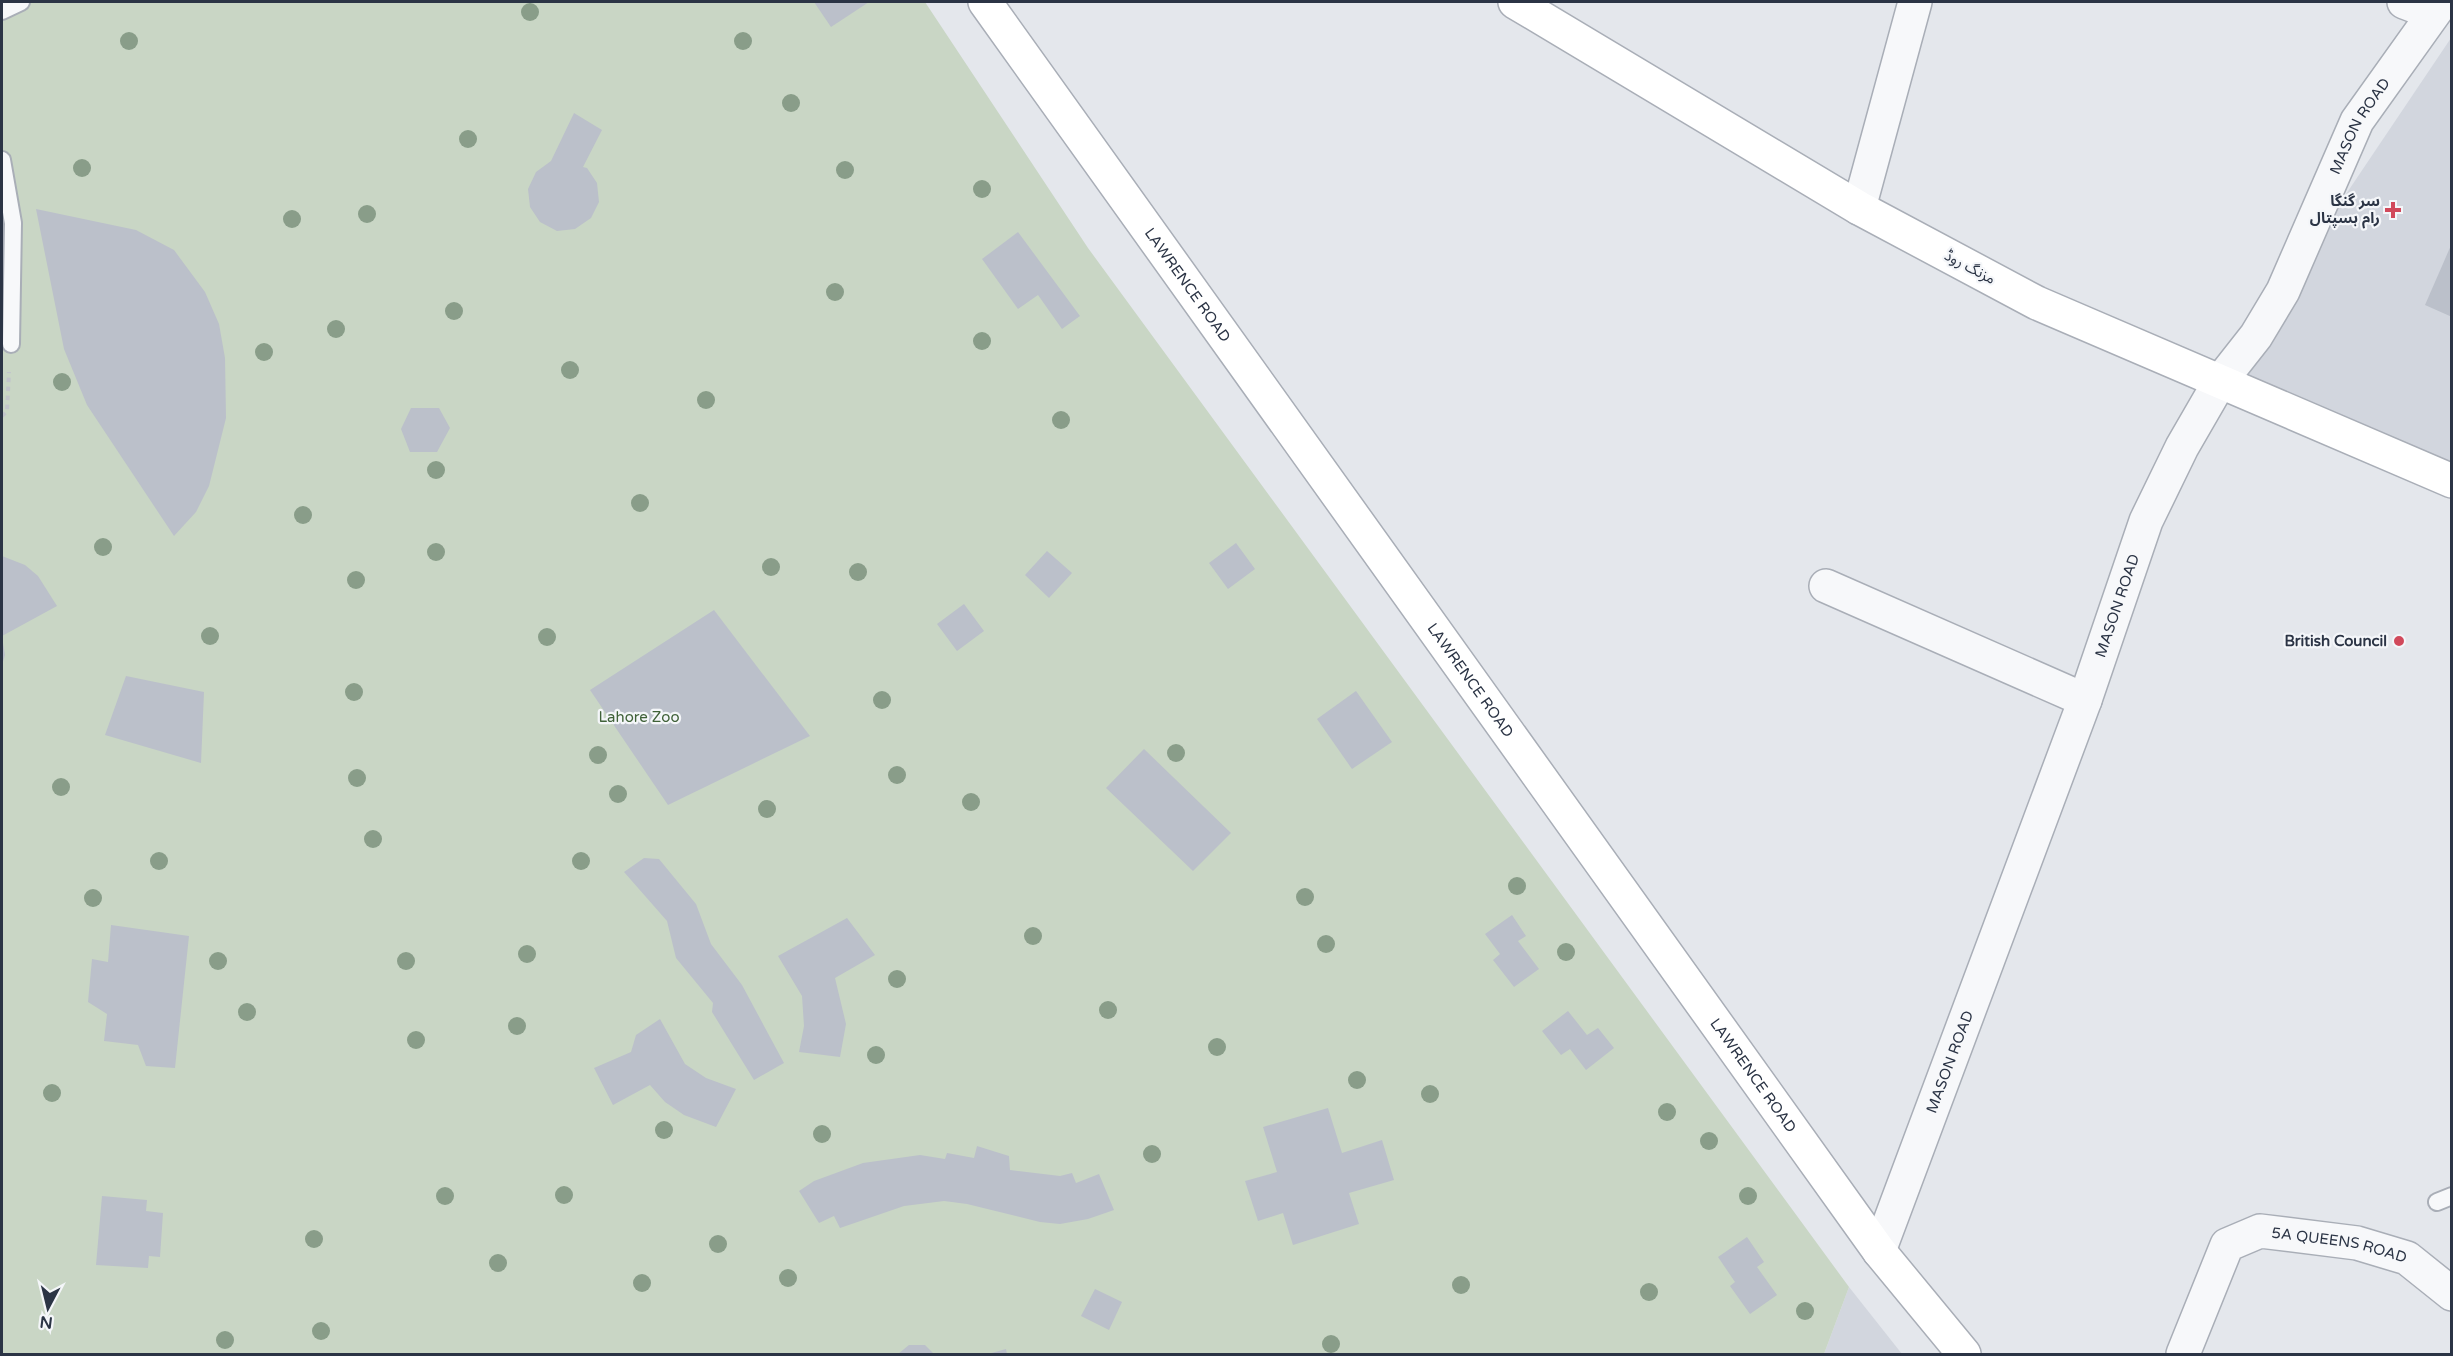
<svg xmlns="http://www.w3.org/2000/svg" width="2453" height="1356" viewBox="0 0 2453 1356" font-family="'Varela Round','Noto Sans Arabic',sans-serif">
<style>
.built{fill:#d2d6de}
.green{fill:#c9d6c5}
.building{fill:#bbc0ca}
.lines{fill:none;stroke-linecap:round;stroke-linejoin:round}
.service-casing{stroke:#a9aeb7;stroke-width:20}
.minor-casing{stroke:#a9aeb7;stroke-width:36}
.tertiary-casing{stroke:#a9aeb7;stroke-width:36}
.secondary-casing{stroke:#a9aeb7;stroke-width:36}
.path{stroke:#c2c5cb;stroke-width:4;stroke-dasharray:4.5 4.5;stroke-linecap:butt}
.service{stroke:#f7f8fa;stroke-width:16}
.minor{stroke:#f7f8fa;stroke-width:33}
.tertiary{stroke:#f7f8fa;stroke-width:33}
.secondary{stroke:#fff;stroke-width:33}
.tree{fill:#899d89}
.poi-dot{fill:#d1495b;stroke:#f4f6f9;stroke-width:2}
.labels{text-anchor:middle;stroke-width:4.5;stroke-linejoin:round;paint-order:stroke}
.street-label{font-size:15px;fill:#2b3445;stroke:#f4f6f9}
.poi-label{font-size:15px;font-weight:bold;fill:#2b3445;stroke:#f4f6f9;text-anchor:end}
.park-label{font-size:15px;fill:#3f6138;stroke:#f4f6f9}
</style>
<rect width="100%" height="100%" fill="#e4e7ec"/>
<!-- built -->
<g class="built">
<path d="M 2451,38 L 2451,481 L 2219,383 Z"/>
<path d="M 1849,1287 L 1902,1354 L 1824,1354 Z"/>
</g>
<!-- green -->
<path class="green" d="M 2,2 L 925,2 L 1088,248 L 1849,1287 L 1824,1354 L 2,1354 Z"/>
<!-- building -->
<g class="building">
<path d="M 814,2 L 869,2 L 831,27 Z"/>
<path d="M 574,113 L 602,130 L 583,167 L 587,168 L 597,183 L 599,202 L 591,218 L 575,229 L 557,231 L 540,222 L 530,207 L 528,189 L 536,172 L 551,161 Z"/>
<path d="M 36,209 L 136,230 L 174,250 L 205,292 L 219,324 L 225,358 L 226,418 L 209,486 L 196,512 L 174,536 L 87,405 L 64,349 Z"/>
<path d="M 1018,232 L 1080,316 L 1062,329 L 1038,295 L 1018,309 L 982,259 Z"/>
<path d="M 2452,243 L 2452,317 L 2425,305 Z"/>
<path d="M 411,408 L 439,408 L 450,428 L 437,452 L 410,452 L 401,429 Z"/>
<path d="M 1236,543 L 1255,569 L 1228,589 L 1209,563 Z"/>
<path d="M 1047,551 L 1072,573 L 1049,598 L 1025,575 Z"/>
<path d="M 2,556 L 25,565 L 38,576 L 57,606 L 2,636 Z"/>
<path d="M 964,604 L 984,631 L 957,651 L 937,624 Z"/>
<path d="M 714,610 L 810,736 L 668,805 L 590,690 Z"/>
<path d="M 2,637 L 5,655 L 2,665 Z"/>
<path d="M 126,676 L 204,692 L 201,763 L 105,735 Z"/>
<path d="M 1356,691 L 1392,742 L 1352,769 L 1317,719 Z"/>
<path d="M 1144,749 L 1231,833 L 1193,871 L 1106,788 Z"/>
<path d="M 644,858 L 659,859 L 696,904 L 711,944 L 742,985 L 784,1063 L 754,1080 L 712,1012 L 713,1003 L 676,958 L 667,921 L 624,872 Z"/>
<path d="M 1512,915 L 1526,936 L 1518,941 L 1539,969 L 1514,987 L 1493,960 L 1500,954 L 1485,934 Z"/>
<path d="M 847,918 L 875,955 L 835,978 L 846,1024 L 840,1057 L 799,1052 L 804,1026 L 802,996 L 778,956 Z"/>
<path d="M 111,925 L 189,936 L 175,1068 L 146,1066 L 138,1045 L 104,1041 L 107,1014 L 88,1002 L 92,959 L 108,962 Z"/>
<path d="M 1568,1011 L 1587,1035 L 1598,1028 L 1614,1048 L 1586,1070 L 1570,1049 L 1561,1055 L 1542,1031 Z"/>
<path d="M 660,1019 L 685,1064 L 706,1078 L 736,1089 L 716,1127 L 684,1115 L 665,1102 L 650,1085 L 613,1105 L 594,1068 L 631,1052 L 636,1035 Z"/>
<path d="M 1328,1108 L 1342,1153 L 1382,1140 L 1394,1180 L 1349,1193 L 1359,1224 L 1293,1245 L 1283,1213 L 1258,1221 L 1245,1181 L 1277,1172 L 1263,1127 Z"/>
<path d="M 977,1146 L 1009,1156 L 1010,1170 L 1060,1176 L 1072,1173 L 1076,1183 L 1099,1174 L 1114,1210 L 1088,1219 L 1060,1224 L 1040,1222 L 967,1204 L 944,1201 L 904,1206 L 840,1228 L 834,1216 L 819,1223 L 799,1191 L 814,1181 L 863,1163 L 920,1155 L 945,1159 L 947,1153 L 974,1158 Z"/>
<path d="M 102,1196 L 147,1200 L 146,1211 L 163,1213 L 160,1257 L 149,1256 L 148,1268 L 96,1265 Z"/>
<path d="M 1747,1237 L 1764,1262 L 1757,1267 L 1777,1295 L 1750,1314 L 1730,1286 L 1735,1282 L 1718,1257 Z"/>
<path d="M 1095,1289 L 1122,1302 L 1109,1330 L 1081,1316 Z"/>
<path d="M 909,1345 L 925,1345 L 934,1354 L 898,1354 Z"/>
<path d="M 1006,1349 L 1007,1354 L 988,1354 Z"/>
</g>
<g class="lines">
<!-- service casing -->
<g class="service-casing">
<g id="service">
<path d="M 2,11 L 21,2"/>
<path d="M 2,160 L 13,223 L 11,344"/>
<path d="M 2437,1202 L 2452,1196"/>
</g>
</g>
<!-- minor casing -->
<g class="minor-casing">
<g id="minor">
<path d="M 2404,2 L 2433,13"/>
<path d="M 1859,208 L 1915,2"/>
<path d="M 1826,586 L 2085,700"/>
<path id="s1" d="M 2183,1354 L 2227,1245 L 2260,1231 L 2357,1243 L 2407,1258 L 2452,1294"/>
</g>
</g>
<!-- tertiary casing -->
<g class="tertiary-casing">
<g id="tertiary">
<path id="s2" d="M 1879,1251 L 2085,700 L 2146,521 L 2182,447 L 2219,383 L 2256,336 L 2283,291 L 2357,121 L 2442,2"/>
</g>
</g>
<!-- secondary casing -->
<g class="secondary-casing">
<g id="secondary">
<path id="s3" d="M 985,2 L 1879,1251 L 1964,1354"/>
<path d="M 1515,2 L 1859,208 L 2037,303 L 2452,481"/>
</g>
</g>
<!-- path -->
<path class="path" d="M 2,416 L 7,411 L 9,372"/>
<!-- service -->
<use href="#service" class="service"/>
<!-- minor -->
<use href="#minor" class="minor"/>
<!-- tertiary -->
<use href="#tertiary" class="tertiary"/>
<!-- secondary -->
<use href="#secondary" class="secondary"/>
</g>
<!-- trees -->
<g class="tree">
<circle cx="530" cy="12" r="9"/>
<circle cx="129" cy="41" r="9"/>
<circle cx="743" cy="41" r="9"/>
<circle cx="791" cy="103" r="9"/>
<circle cx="468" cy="139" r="9"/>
<circle cx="82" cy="168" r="9"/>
<circle cx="845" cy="170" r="9"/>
<circle cx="982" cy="189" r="9"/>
<circle cx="367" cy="214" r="9"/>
<circle cx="292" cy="219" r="9"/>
<circle cx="835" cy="292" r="9"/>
<circle cx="454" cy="311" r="9"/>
<circle cx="336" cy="329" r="9"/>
<circle cx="982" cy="341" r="9"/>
<circle cx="264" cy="352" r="9"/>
<circle cx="570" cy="370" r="9"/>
<circle cx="62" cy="382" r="9"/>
<circle cx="706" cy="400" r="9"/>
<circle cx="1061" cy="420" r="9"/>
<circle cx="436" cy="470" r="9"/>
<circle cx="640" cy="503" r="9"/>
<circle cx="303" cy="515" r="9"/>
<circle cx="103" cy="547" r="9"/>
<circle cx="436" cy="552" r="9"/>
<circle cx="771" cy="567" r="9"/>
<circle cx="858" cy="572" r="9"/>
<circle cx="356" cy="580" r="9"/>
<circle cx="210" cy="636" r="9"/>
<circle cx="547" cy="637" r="9"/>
<circle cx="354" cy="692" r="9"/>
<circle cx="882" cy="700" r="9"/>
<circle cx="1176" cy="753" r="9"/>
<circle cx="598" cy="755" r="9"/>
<circle cx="897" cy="775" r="9"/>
<circle cx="357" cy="778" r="9"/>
<circle cx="61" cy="787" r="9"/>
<circle cx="618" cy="794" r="9"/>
<circle cx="971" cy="802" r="9"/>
<circle cx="767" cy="809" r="9"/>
<circle cx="373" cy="839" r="9"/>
<circle cx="159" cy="861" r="9"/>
<circle cx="581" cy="861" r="9"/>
<circle cx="1517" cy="886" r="9"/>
<circle cx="1305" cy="897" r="9"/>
<circle cx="93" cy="898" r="9"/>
<circle cx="1033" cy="936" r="9"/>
<circle cx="1326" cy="944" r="9"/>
<circle cx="1566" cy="952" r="9"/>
<circle cx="527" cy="954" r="9"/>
<circle cx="218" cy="961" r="9"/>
<circle cx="406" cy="961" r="9"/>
<circle cx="897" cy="979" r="9"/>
<circle cx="1108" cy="1010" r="9"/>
<circle cx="247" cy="1012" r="9"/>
<circle cx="517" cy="1026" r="9"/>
<circle cx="416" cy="1040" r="9"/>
<circle cx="1217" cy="1047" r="9"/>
<circle cx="876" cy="1055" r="9"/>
<circle cx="1357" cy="1080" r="9"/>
<circle cx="52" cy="1093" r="9"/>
<circle cx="1430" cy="1094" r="9"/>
<circle cx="1667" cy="1112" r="9"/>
<circle cx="664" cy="1130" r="9"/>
<circle cx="822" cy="1134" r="9"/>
<circle cx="1709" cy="1141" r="9"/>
<circle cx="1152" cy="1154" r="9"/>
<circle cx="564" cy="1195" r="9"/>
<circle cx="445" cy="1196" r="9"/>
<circle cx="1748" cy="1196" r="9"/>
<circle cx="314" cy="1239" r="9"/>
<circle cx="718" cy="1244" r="9"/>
<circle cx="498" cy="1263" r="9"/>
<circle cx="788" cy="1278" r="9"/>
<circle cx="642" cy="1283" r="9"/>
<circle cx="1461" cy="1285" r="9"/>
<circle cx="1649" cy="1292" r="9"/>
<circle cx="1805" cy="1311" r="9"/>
<circle cx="321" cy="1331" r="9"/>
<circle cx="225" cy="1340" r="9"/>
<circle cx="1331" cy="1344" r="9"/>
</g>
<!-- markers -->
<g class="poi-dot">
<path d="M2390 201h6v6h6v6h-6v6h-6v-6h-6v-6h6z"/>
<circle cx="2399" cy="641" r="6"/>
</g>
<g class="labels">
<!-- street labels -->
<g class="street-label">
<text dy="5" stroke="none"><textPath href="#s2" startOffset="1228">MASON ROAD</textPath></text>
<text transform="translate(1970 267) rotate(28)" y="5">مزنگ روڈ</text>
<text dy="5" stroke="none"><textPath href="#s3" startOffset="348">LAWRENCE ROAD</textPath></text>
<text dy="5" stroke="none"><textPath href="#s2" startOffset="688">MASON ROAD</textPath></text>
<text dy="5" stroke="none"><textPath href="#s3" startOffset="834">LAWRENCE ROAD</textPath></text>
<text dy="5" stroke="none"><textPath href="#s2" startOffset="202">MASON ROAD</textPath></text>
<text dy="5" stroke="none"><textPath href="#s3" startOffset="1320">LAWRENCE ROAD</textPath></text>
<text dy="5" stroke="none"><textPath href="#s1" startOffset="234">5A QUEENS ROAD</textPath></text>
</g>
<!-- poi labels -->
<g class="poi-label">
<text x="2380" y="206">سر گنگا<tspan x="2380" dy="17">رام ہسپتال</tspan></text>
<text x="2387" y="646">British Council</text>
</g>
<!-- park labels -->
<g class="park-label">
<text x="639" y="722">Lahore Zoo</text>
</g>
</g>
<!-- border -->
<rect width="2453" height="1356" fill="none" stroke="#2b3445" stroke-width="6"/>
<!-- north arrow -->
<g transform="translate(48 1308) rotate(187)" stroke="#f4f6f9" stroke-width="4.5" paint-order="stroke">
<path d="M0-4.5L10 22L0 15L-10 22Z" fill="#2b3445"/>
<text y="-9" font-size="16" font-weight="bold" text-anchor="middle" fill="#2b3445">N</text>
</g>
</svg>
